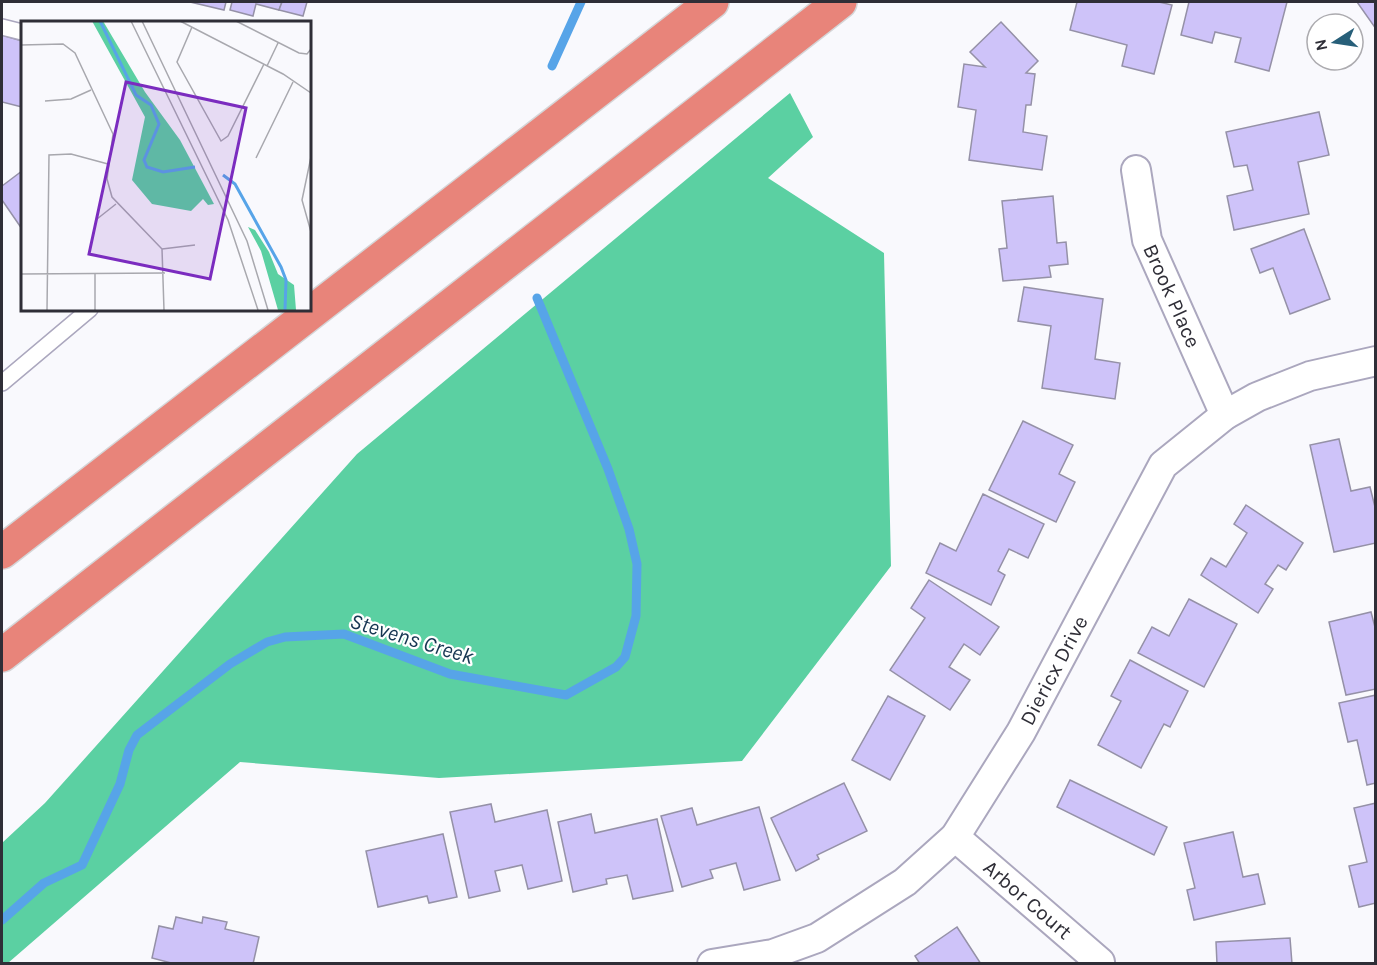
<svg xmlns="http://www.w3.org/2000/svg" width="1377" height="965" viewBox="0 0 1377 965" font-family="Karla,sans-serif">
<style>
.forest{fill:#5bd0a2}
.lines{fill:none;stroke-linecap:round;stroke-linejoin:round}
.stream{stroke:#57a4e8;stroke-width:9}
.building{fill:#cec3f9;stroke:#9591a7;stroke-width:1.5}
.lane-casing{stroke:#aba7be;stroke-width:18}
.street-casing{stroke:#aba7be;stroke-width:32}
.highway-casing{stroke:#d5d5d7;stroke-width:36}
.lane{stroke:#fff;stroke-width:15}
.street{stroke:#fff;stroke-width:28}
.highway{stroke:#e8847a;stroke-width:33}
.labels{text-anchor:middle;stroke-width:4.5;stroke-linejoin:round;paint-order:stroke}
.street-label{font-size:21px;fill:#2f2e37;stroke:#fff}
.water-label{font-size:22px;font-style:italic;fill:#163652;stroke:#fff}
.inset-river{fill:none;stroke:#57a4e8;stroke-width:3}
.inset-road{fill:none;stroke:#a8a8ae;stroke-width:1.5}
.view{fill:#7b2cbf;fill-opacity:0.15;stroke:#7b2cbf;stroke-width:3}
.inset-edge{fill:none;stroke:#2f2e37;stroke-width:3}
</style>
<rect width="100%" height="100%" fill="#f9f9fd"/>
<!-- forest -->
<path class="forest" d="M 790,93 L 813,137 L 768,178 L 884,253 L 891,566 L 742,761 L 439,778 L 240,762 L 8,963 L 2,963 L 2,843 L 45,803 L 357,454 Z"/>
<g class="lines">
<!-- stream -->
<g class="stream">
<path d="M 552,66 L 581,2"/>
<path d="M 2,920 L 44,883 L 82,865 L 120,784 L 129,750 L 137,735 L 230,664 L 267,642 L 285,637 L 344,634 L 450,674 L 566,695 L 616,667 L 625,657 L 636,616 L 637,564 L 629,529 L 608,469 L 537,298"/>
</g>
</g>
<!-- building -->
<g class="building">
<path d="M 190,2 L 226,2 L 224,10 Z"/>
<path d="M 232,2 L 282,2 L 279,10 L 256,4 L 253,16 L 230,10 Z"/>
<path d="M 282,2 L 307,2 L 303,16 L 279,10 Z"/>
<path d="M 1077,2 L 1159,2 L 1172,5 L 1154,74 L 1122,66 L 1127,45 L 1070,30 Z"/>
<path d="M 1189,2 L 1287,2 L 1269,71 L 1235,62 L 1241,38 L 1215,32 L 1212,43 L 1181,35 Z"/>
<path d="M 1357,2 L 1376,2 L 1376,29 Z"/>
<path d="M 1001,22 L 1038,61 L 1026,73 L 1035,74 L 1031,105 L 1026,105 L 1023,132 L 1047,136 L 1042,170 L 969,160 L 976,110 L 958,107 L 964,64 L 985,67 L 970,52 Z"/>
<path d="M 2,35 L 22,41 L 22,107 L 2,102 Z"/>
<path d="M 1319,112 L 1329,155 L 1298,162 L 1309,214 L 1234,230 L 1227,196 L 1253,190 L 1247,165 L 1234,167 L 1226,132 Z"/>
<path d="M 22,171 L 22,229 L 2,200 L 2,186 Z"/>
<path d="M 1053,196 L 1057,243 L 1066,242 L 1068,264 L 1049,266 L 1051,277 L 1003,281 L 999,249 L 1007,248 L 1002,201 Z"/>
<path d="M 1304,229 L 1330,299 L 1290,314 L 1273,268 L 1260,273 L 1251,249 Z"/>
<path d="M 1024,287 L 1103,299 L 1095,359 L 1120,363 L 1115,399 L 1042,388 L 1051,326 L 1018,321 Z"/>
<path d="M 1023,421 L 1073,445 L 1059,474 L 1075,482 L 1056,522 L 989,490 Z"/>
<path d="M 1339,439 L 1351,491 L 1370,487 L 1376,511 L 1376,543 L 1334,552 L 1310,445 Z"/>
<path d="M 983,494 L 1044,524 L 1028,558 L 1009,549 L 998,571 L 1005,575 L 991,605 L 926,573 L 940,543 L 956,551 Z"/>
<path d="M 1246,505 L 1303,543 L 1286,570 L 1278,565 L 1265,584 L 1273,589 L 1258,613 L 1201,575 L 1211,558 L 1226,567 L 1247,533 L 1234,524 Z"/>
<path d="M 929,580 L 999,627 L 980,655 L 964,644 L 949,667 L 970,680 L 950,710 L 890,670 L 925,618 L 911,608 Z"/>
<path d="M 1189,599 L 1237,624 L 1204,687 L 1138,653 L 1152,627 L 1169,636 Z"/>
<path d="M 1371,612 L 1376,631 L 1376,689 L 1346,695 L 1329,622 Z"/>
<path d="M 1130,660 L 1188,691 L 1170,727 L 1164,724 L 1141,768 L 1098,745 L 1121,701 L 1111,696 Z"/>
<path d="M 1376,695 L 1376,783 L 1367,785 L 1357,740 L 1348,742 L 1339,703 Z"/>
<path d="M 888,696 L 925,716 L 890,780 L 852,760 Z"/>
<path d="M 1070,780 L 1167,827 L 1154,855 L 1057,807 Z"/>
<path d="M 844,783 L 867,831 L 817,855 L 819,859 L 796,871 L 771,818 Z"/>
<path d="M 1376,803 L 1376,903 L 1359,907 L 1349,866 L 1367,862 L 1354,808 Z"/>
<path d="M 491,804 L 495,822 L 547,810 L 562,881 L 528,889 L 522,865 L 495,871 L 500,891 L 469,898 L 450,812 Z"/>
<path d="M 759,807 L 780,880 L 744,890 L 736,863 L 710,870 L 713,878 L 682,887 L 661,816 L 692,808 L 697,825 Z"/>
<path d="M 591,814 L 595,833 L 657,819 L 673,891 L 633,899 L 627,875 L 606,879 L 607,884 L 573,892 L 558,822 Z"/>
<path d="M 1233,832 L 1243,877 L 1258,874 L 1265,904 L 1194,920 L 1187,890 L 1195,888 L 1184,843 Z"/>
<path d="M 443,834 L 457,897 L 429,903 L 427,896 L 378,907 L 366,851 Z"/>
<path d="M 176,917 L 202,923 L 203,917 L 227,922 L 225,929 L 259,937 L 253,964 L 175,964 L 152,958 L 159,926 L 173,929 Z"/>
<path d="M 957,927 L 981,964 L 920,964 L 915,956 Z"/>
<path d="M 1290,938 L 1292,964 L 1217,964 L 1216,942 Z"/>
</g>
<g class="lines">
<!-- lane casing -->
<g class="lane-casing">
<g id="lane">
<path d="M 2,27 L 22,32"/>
<path d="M 2,383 L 90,309"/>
</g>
</g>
<!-- street casing -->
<g class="street-casing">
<g id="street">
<path id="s1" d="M 1136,170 L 1147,240 L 1225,415"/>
<path id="s2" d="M 955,837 L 1100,962"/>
<path id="s3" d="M 712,964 L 773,954 L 817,938 L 905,882 L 955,837 L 1021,732 L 1163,465 L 1225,415 L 1257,397 L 1310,376 L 1376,361"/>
</g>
</g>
<!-- highway casing -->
<g class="highway-casing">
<g id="highway">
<path d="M 2,552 L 712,2"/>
<path d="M 2,655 L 840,2"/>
</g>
</g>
<!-- lane -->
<use href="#lane" class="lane"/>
<!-- street -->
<use href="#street" class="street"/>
<!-- highway -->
<use href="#highway" class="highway"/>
</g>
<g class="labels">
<!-- street labels -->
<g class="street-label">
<text dy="7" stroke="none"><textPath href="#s1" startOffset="132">Brook Place</textPath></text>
<text dy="7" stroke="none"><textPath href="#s3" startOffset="474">Diericx Drive</textPath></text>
<text dy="7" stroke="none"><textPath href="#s2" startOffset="96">Arbor Court</textPath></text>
</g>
<!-- water labels -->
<g class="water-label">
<text transform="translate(412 638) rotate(17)" y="8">Stevens Creek</text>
</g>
</g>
<!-- overview -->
<g transform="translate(21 21)">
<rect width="290" height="290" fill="#f9f9fd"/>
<path d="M 71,0 L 82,0 L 124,71 L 159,119 L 193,183 L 187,184 L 182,178 L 170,190 L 131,183 L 111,159 L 124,96 ZM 227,206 L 234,209 L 248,231 L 257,253 L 273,264 L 275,289 L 257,289 L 240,230 Z" fill="#5bd0a2"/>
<path class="inset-river" d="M 79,0 L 115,74 L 130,84 L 138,103 L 123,139 L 126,146 L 142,151 L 174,146M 202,154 L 214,163 L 260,246 L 265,259 L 264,289"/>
<path class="inset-road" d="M 110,0 L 207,199 L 237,289M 121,0 L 226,220 L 247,289M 159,0 L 262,53 L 290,72M 215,0 L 278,32 L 286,33 L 290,28M 171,6 L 156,41 L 200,120 L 207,115 L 243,43M 0,24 L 42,23 L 54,32 L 92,113 L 86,158 L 91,176 L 141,228 L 143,289M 246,45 L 257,22M 24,80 L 50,78 L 70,69M 290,136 L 281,179 L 290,211M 235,137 L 272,61M 76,198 L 95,183M 141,228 L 174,224M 0,253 L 144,252M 26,289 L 28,134 L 50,133 L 87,143M 74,289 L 74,253"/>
<path class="view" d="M 105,61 L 225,87 L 189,258 L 68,233 Z"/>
<rect width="290" height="290" class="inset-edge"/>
</g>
<!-- border -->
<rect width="1377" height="965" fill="none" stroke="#2f2e37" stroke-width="6"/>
<!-- north arrow -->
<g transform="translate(1335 42) rotate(258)"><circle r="28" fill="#ffffff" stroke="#acabaf" stroke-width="1.5"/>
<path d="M0-4.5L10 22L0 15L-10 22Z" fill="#275f79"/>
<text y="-9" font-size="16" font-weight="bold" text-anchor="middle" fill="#2f2e37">N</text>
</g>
</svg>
